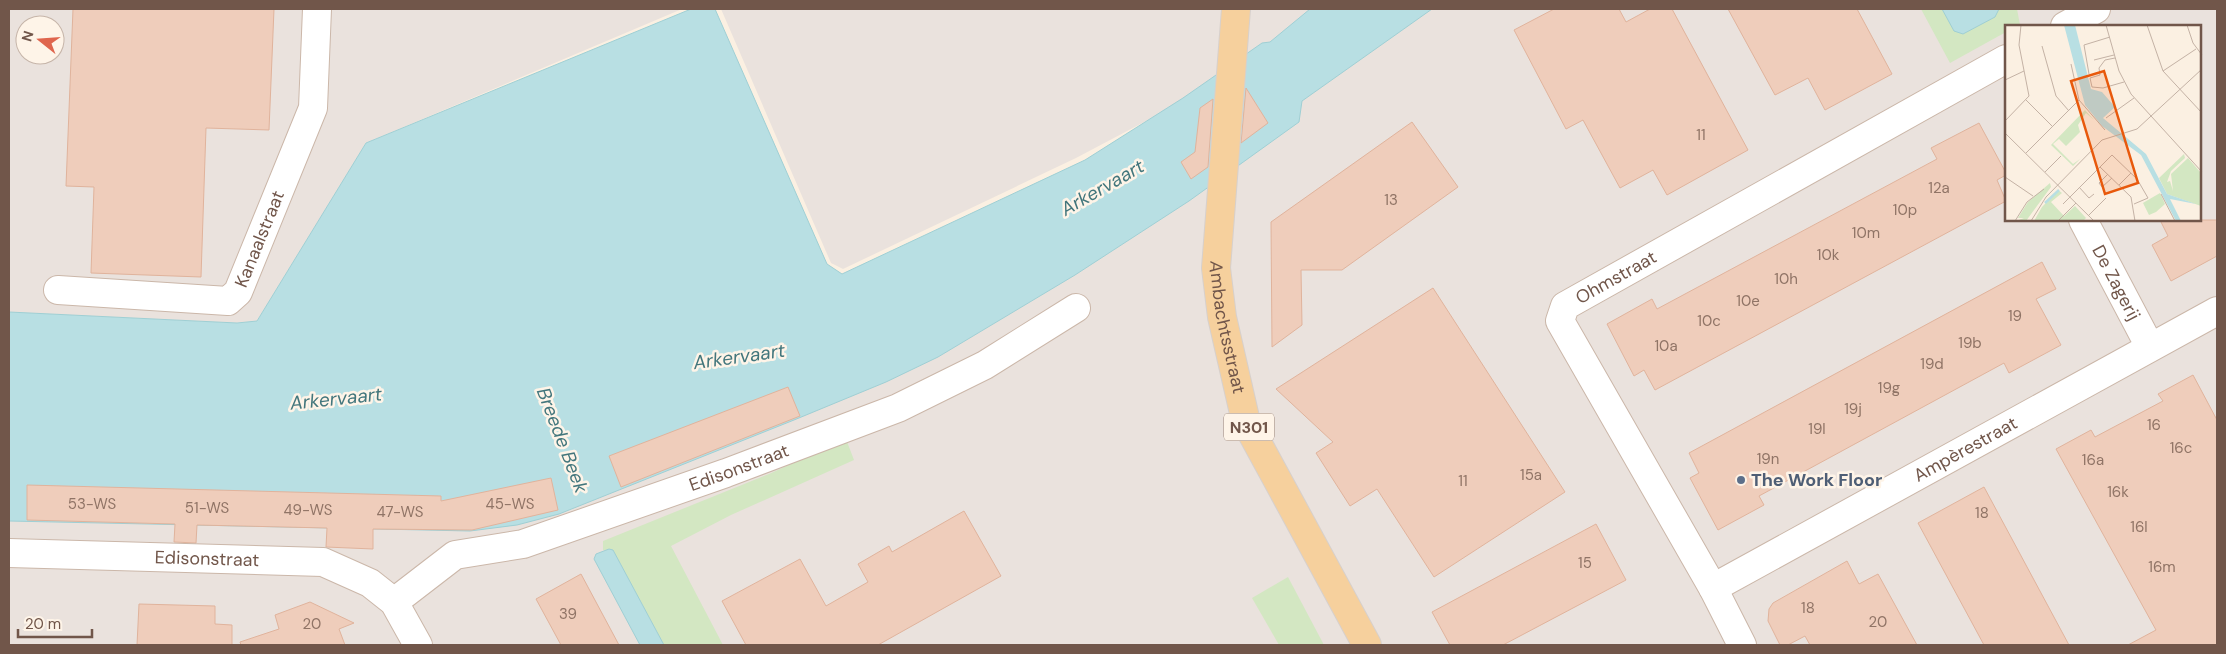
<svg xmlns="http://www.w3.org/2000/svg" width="2226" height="654" viewBox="0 0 2226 654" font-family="'DM Sans',sans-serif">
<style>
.industrial{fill:#eae2dd;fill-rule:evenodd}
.green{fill:#d3e7c2}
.water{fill:#b8dfe3;stroke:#9fcfd4}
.building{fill:#efcdbb;stroke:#e0b39c}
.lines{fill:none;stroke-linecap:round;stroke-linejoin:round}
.minor-casing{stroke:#cbb7a9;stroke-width:30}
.major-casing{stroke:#d7d0cc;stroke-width:30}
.minor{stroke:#fff;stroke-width:28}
.major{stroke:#f6d09d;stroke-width:28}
.service-dot{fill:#5c6f8a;stroke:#fef4e8;stroke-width:2}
.labels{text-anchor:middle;stroke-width:5;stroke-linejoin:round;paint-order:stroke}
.number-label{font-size:15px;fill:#907466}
.shield{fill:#fef4e8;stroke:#9b8579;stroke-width:1}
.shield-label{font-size:16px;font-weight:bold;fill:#71564a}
.street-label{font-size:18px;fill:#71564a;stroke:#fef4e8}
.service-label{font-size:18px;font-weight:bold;fill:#4e5e75;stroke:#fef4e8;text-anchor:start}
.water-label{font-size:19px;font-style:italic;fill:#42767c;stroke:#fef4e8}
.inset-river{fill:none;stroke:#b8dfe3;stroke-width:2.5}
.inset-road{fill:none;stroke:#c4b2a5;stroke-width:1}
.view{fill:#e8590c;fill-opacity:0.15;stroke:#e8590c;stroke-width:2.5}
.inset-edge{fill:none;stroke:#71564a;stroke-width:2.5}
</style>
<rect width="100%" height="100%" fill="#fbf0e2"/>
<!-- industrial -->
<g class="industrial">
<path d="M 9,9 L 682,9 L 366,143 L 257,321 L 237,323 L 9,312 ZM 25,25 L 55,25 L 55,55 L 25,55 Z"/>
<path d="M 721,9 L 1316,9 L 1237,66 L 1406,9 L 2217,9 L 2217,645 L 9,645 L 9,476 L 564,486 L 1201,92 L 1076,158 L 843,269 L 831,263 ZM 2006,26 L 2200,26 L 2200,220 L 2006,220 Z"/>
</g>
<!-- green -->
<g class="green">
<path d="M 1921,9 L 2017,9 L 2020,25 L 2006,26 L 2006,32 L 1950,63 Z"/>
<path d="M 846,439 L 854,460 L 731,515 L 671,546 L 723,645 L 664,645 L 613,551 L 603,550 L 603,541 L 769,474 Z"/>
<path d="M 1288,577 L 1324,645 L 1279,645 L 1252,598 Z"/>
</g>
<!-- water -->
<g class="water">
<path d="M 691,9 L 715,9 L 827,264 L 842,274 L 1085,160 L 1183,98 L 1262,43 L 1270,42 L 1310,9 L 1432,9 L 1302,101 L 1299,122 L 1189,201 L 1075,275 L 938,357 L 886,382 L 794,420 L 559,514 L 517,525 L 470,531 L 9,521 L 9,312 L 237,323 L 257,321 L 366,143 Z"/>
<path d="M 1942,9 L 1999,9 L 1995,17 L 1963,34 L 1954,31 Z"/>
<path d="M 609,549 L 613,550 L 664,645 L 640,645 L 594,559 L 596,554 Z"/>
</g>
<!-- building -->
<g class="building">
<path d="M 73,9 L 274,9 L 269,130 L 206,128 L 201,277 L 91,273 L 94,187 L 66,186 Z"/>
<path d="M 1554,9 L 1619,9 L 1626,22 L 1650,9 L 1672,9 L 1748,150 L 1667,195 L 1653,170 L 1620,188 L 1583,120 L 1566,129 L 1514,30 Z"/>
<path d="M 1728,9 L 1857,9 L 1892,74 L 1825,110 L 1808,78 L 1775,95 Z"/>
<path d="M 1246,88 L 1268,123 L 1241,143 Z"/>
<path d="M 1213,99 L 1208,167 L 1191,179 L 1181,162 L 1195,152 L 1200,108 Z"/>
<path d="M 1412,122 L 1458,187 L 1342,270 L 1301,270 L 1302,325 L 1272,347 L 1271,222 Z"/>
<path d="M 1979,123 L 2006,173 L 2006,175 L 1997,180 L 2006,201 L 1655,390 L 1644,370 L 1634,376 L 1607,324 L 1652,299 L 1657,309 L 1937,159 L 1931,148 Z"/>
<path d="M 2160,220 L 2217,220 L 2217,256 L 2171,281 L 2152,245 L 2168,236 Z"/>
<path d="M 2042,262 L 2056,289 L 2036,299 L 2061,345 L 2009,373 L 2004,363 L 1759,496 L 1764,505 L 1718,530 L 1690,478 L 1699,473 L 1689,453 Z"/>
<path d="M 1433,288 L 1565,492 L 1434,577 L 1377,489 L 1350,506 L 1316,453 L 1333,442 L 1276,389 Z"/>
<path d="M 2193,375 L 2217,420 L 2217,645 L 2128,645 L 2156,630 L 2056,449 L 2091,430 L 2095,437 L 2163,401 L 2158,394 Z"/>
<path d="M 788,387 L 800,416 L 621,487 L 609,456 Z"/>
<path d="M 551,478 L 558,510 L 472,530 L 373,529 L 373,549 L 326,547 L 327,528 L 197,525 L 196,543 L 174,542 L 175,524 L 27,520 L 27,485 L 441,496 L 441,501 Z"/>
<path d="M 1984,487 L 2069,645 L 1984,645 L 1918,523 Z"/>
<path d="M 964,511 L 1001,576 L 878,645 L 746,645 L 722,601 L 800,559 L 826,606 L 868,582 L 858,564 L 889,546 L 892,552 Z"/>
<path d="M 1596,524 L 1626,580 L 1503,645 L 1450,645 L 1432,612 Z"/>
<path d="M 1847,561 L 1859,584 L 1878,574 L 1917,645 L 1810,645 L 1805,636 L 1788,645 L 1780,645 L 1768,621 L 1769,609 L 1773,603 Z"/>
<path d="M 581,574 L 619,645 L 561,645 L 536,599 Z"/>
<path d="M 310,602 L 354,623 L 339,629 L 345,645 L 241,645 L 240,642 L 279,629 L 275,615 Z"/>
<path d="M 139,604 L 215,606 L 215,624 L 232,625 L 232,645 L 137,645 Z"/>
</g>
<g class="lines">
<!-- minor casing -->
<g class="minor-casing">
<g id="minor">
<path d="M 2065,26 L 2096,9"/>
<path id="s1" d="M 2083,220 L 2150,347"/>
<path id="s2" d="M 58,290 L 228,301 L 238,292 L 313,108 L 317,9"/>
<path id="s3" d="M 9,553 L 323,562 L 370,583 L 394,602 L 418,645"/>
<path id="s4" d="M 1713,588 L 2217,311"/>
<path id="s5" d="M 394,602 L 455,555 L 523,544 L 726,473 L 898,408 L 985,365 L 1076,308"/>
<path id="s6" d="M 1742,645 L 1713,588 L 1560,321 L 1565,306 L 2006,59"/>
</g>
</g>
<!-- major casing -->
<g class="major-casing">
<g id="major">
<path id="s7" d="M 1236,9 L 1216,268 L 1222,317 L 1246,422 L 1367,645"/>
</g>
</g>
<!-- minor -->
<use href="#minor" class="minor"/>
<!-- major -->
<use href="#major" class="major"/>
</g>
<!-- markers -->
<circle class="service-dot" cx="1741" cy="480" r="5"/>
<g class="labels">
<!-- number labels -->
<g class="number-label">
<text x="1701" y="140">11</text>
<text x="1939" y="193">12a</text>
<text x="1391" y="205">13</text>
<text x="1905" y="215">10p</text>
<text x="1866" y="238">10m</text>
<text x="1828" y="260">10k</text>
<text x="1786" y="284">10h</text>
<text x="1748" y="306">10e</text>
<text x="2015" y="321">19</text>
<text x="1709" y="326">10c</text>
<text x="1970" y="348">19b</text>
<text x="1666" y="351">10a</text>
<text x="1932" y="369">19d</text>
<text x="1889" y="393">19g</text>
<text x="1853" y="414">19j</text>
<text x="2154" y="430">16</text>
<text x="1817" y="434">19l</text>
<text x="2181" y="453">16c</text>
<text x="1768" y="464">19n</text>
<text x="2093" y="465">16a</text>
<text x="1531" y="480">15a</text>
<text x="1463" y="486">11</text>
<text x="2118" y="497">16k</text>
<text x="92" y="509">53-WS</text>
<text x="510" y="509">45-WS</text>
<text x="207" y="513">51-WS</text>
<text x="308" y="515">49-WS</text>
<text x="400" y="517">47-WS</text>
<text x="1982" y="518">18</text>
<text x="2139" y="532">16l</text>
<text x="1585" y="568">15</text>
<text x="2162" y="572">16m</text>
<text x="1808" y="613">18</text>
<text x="568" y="619">39</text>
<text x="1878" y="627">20</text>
<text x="312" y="629">20</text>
</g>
<!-- shield labels -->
<rect class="shield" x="1224" y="413.5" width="50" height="27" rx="4"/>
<g class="shield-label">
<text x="1249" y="433">N301</text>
</g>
<!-- street labels -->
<g class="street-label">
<text dy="6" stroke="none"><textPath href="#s2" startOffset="241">Kanaalstraat</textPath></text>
<text dy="6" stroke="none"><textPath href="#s6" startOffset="446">Ohmstraat</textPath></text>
<text dy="6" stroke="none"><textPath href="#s1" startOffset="71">De Zagerij</textPath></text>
<text dy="6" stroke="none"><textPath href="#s7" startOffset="320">Ambachtsstraat</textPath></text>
<text dy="6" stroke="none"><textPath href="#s4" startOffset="288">Ampèrestraat</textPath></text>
<text dy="6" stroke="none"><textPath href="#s5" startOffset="375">Edisonstraat</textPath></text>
<text dy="6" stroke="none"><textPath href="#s3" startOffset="198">Edisonstraat</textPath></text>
</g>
<!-- service labels -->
<g class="service-label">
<text x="1751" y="486">The Work Floor</text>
</g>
<!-- water labels -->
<g class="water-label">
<text transform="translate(1102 187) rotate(-30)" y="7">Arkervaart</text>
<text transform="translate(739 356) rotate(-8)" y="7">Arkervaart</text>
<text transform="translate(336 398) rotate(-6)" y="7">Arkervaart</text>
<text transform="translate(563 440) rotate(69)" y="7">Breede Beek</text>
</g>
</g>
<!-- overview -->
<g transform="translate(2005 25)">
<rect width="196" height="196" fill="#fbf0e2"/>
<path d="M 80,85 L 89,95 L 81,88 L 73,100 L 75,107 L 61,121 L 54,114 L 48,119 L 68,139 L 75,134 L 68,141 L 46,120 ZM 179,129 L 180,133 L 166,146 L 162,157 L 165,156 L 168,166 L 166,149 L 183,133 L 196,148 L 196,181 L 162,169 L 154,153 ZM 45,158 L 46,162 L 21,196 L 11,196 L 19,193 L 13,193 L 23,177 ZM 53,165 L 57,168 L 46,177 L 59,191 L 70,181 L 81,193 L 78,196 L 29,196 L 37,182 ZM 155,168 L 160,179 L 151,187 L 144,190 L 138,178 L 131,182 Z" fill="#d3e7c2"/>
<path d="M 59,0 L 70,0 L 86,64 L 97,67 L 110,82 L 98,93 L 141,129 L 162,169 L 191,179 L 165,174 L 176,196 L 171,196 L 136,130 L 97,101 L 80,80 Z" fill="#b8dfe3"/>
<path class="inset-river" d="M 40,178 L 54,165"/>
<path class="inset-road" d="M 101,0 L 114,46 L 126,69 L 197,147M 142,0 L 158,46 L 197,88M 182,0 L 188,18 L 197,30M 37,21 L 51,71 L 64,86M 110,33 L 100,35 L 94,43 L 95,50 L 85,53 L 87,62 L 98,63 L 119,57M 89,35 L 109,30M 66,39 L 74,75 L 100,105M 158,46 L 191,24M 84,49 L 79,20 L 105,12M 0,55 L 19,46M 21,75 L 48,102M 101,93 L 129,73M 0,96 L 24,71 L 14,20 L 16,0M 0,108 L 89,196M 21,128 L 74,75M 95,142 L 126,172 L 130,196M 40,147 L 56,131M 103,149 L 94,158 L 97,162 L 107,153M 0,152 L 28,171M 114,160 L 126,148M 74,162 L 84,173 L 89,169M 156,169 L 170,196M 58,179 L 107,130 L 132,154 L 143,173 L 129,179M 83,191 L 101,173M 10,196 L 22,177 L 39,164M 26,196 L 41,172 L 97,115 L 132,104 L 197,44M 53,196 L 71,178"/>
<path class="view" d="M 99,46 L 133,158 L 100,169 L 66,56 Z"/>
<rect width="196" height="196" class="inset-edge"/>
</g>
<!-- border -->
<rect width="2226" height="654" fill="none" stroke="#71564a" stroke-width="20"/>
<!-- north arrow -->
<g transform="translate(40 40) rotate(287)"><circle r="24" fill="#fef4e8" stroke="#c6b5a9"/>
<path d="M0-4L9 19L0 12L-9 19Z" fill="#df654d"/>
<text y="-8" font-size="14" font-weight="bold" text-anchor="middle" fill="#71564a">N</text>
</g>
<!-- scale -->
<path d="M18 629v8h74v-8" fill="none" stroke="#71564a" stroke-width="2.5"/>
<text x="25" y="629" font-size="15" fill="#71564a" stroke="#fef4e8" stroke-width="4" paint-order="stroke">20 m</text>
</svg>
